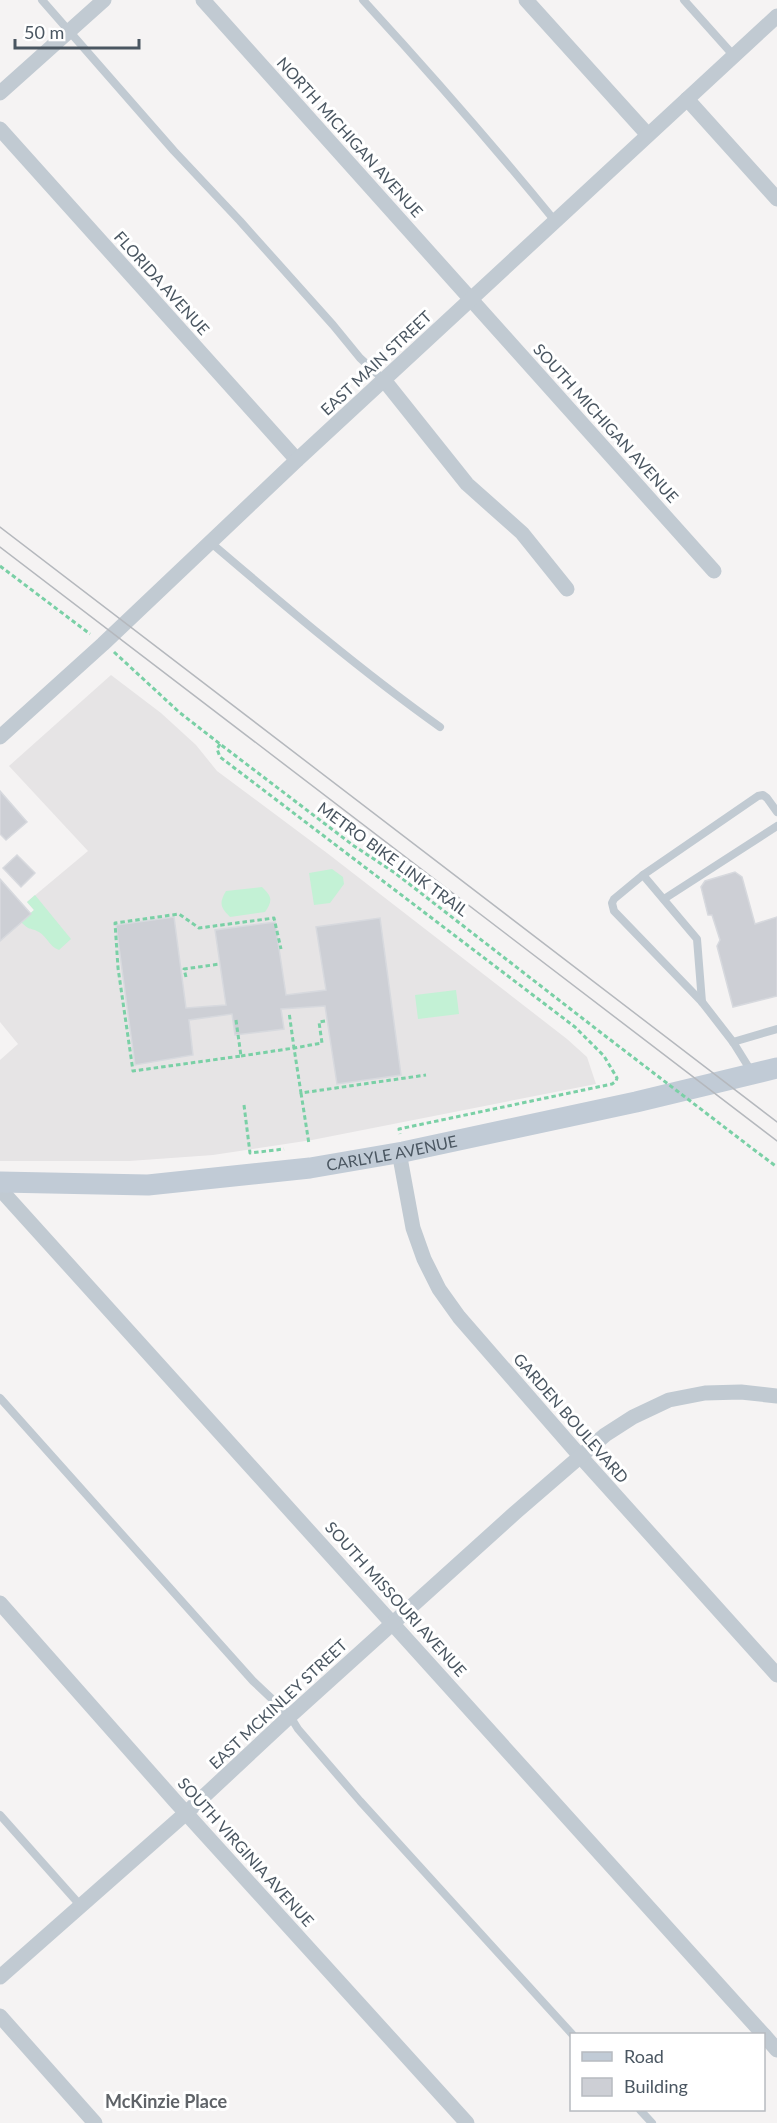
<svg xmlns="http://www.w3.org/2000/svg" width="777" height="2123" viewBox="0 0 777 2123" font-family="Lato,sans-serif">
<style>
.education{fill:#e6e4e5}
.green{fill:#c3f1d5}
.building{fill:#cdcfd5;stroke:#d7d9de;stroke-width:1.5}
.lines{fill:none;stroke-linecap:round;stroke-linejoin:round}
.path{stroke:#7ad0a6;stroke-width:3;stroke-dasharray:4.5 3;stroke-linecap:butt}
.service{stroke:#c1cad2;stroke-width:8}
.minor{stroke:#c1cad2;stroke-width:15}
.secondary{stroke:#c1cbd6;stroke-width:21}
.tram{stroke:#b5b8bd;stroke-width:1.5}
.path-bridge{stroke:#7ad0a6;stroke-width:3;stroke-dasharray:4.5 3;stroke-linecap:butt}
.labels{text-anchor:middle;stroke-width:6;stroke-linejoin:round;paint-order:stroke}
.street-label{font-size:16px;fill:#4a5661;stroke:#fff}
.neighbourhood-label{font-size:18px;font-weight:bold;fill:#5f6368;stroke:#fff}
</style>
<rect width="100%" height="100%" fill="#f5f3f3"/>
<!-- education -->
<path class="education" d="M 111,675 L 161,713 L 196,745 L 217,771 L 327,853 L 567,1039 L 587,1057 L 596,1084 L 312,1140 L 213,1155 L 129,1161 L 0,1161 L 0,1060 L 18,1044 L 0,1022 L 0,940 L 34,910 L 27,902 L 88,851 L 9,766 Z"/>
<!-- green -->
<g class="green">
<path d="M 332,869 L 343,877 L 344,884 L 330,903 L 314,905 L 309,873 Z"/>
<path d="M 262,887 C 272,897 273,900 265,912 L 230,917 C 220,907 219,903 226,891 Z"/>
<path d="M 35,895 L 71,939 L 59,950 C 50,947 47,937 39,932 C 30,927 31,932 21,922 L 34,910 L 27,902 Z"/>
<path d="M 456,990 L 459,1014 L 418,1019 L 415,995 Z"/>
</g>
<!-- building -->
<g class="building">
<path d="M 0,791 L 27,822 L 6,840 L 0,834 Z"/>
<path d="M 17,855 L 35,873 L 21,887 L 3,868 Z"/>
<path d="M 735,872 L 742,877 L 755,924 L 777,917 L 777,996 L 733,1007 L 717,946 L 720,940 L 712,915 L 708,915 L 701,887 L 705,881 Z"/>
<path d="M 0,879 L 31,914 L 0,941 Z"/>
<path d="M 174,917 L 186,1008 L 226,1005 L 215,930 L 275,922 L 286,995 L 326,990 L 316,927 L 380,918 L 401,1075 L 337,1084 L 325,1006 L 281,1009 L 284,1029 L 235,1035 L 232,1014 L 189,1020 L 193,1055 L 135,1065 L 116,925 Z"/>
</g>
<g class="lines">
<!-- path -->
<g class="path">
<path d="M 0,566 L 90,634"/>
<path d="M 114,652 L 179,712 L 220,744 L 354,846 L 395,873 L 604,1035"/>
<path d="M 220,744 L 217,749 L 220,757 L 575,1027 L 604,1056 L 617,1078 L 616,1081 L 612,1084 L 399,1129 L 400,1134"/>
<path d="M 186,977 L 184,969 L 220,964"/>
<path d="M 236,1020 L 241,1056 L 133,1071 L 118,968 L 115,923 L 179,914 L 199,928 L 274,918 L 281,949"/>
<path d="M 325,1021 L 319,1022 L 322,1043 L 294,1048 L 301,1093 L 426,1075"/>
<path d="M 241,1056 L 294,1048 L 289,1012"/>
<path d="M 301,1093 L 309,1144"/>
<path d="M 244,1105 L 250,1153 L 284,1149"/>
<path d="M 753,1149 L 777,1167"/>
</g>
<!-- service -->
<g class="service">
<path d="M 42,0 L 174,151 L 240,221 L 333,325 L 360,358 L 384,380"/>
<path d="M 363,0 C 429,72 493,145 555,221"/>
<path d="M 684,0 L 734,56"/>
<path d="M 210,542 C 285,606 360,670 440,727"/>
<path d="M 643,875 L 697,939 L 702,1002"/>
<path d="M 664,899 L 777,826"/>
<path d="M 733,1042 L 777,1029"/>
<path d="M 751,1071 L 733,1042 L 702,1002 L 614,911 L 612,903 L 614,899 L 643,875 L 758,796 L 763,795 L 767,798 L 777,812"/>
<path d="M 0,1398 L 253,1681 L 290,1716 L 298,1729 L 360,1801 L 572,2034"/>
<path d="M 0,1815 L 80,1905"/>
<path d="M 640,2110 L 652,2123"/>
</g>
<!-- minor -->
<g class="minor">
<path d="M 203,0 L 714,571"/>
<path d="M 526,0 L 648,135"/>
<path d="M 0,93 L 104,0"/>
<path d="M 687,99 L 777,199"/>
<path d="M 0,129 L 297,460"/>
<path d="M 384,380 L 467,484 L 522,533 L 567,589"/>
<path d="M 0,737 L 103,644 L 297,460 L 777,16"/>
<path d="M 399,1152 L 413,1228 L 424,1259 L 439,1289 L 459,1317 L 580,1456 L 777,1675"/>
<path d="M 0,1189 L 763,2034"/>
<path d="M 0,1603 L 175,1801 L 467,2123"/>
<path d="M 0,1977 L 186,1813 L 290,1716 L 516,1512 L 605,1435 L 633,1417 L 669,1400 L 705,1393 L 741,1392 L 777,1396"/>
<path d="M 0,2016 L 95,2123"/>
<path d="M 764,2035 L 777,2050"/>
</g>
<!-- secondary -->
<path class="secondary" id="s1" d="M 0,1182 L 148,1185 L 310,1168 L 403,1152 L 636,1102 L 777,1068"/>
<!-- tram -->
<g class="tram">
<path d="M 0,527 L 777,1122"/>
<path d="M 0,547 L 777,1141"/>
</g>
<!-- path-bridge -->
<path class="path-bridge" d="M 604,1035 L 753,1149"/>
</g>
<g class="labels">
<!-- street labels -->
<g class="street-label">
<text transform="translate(350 137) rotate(48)" y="6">NORTH MICHIGAN AVENUE</text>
<text transform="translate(162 283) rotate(48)" y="6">FLORIDA AVENUE</text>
<text transform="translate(376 363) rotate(-43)" y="6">EAST MAIN STREET</text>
<text transform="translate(606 423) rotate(48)" y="6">SOUTH MICHIGAN AVENUE</text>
<text transform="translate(393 859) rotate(36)" y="6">METRO BIKE LINK TRAIL</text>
<text dy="6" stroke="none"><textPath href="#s1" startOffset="394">CARLYLE AVENUE</textPath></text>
<text transform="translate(571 1418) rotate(49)" y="6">GARDEN BOULEVARD</text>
<text transform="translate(396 1599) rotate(48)" y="6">SOUTH MISSOURI AVENUE</text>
<text transform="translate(278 1704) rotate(-43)" y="6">EAST MCKINLEY STREET</text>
<text transform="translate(246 1852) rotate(48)" y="6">SOUTH VIRGINIA AVENUE</text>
</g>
<!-- neighbourhood labels -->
<g class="neighbourhood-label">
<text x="166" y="2108">McKinzie Place</text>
</g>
</g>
<!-- legend -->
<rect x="570" y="2033" width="195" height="78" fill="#ffffff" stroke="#b7bbc0" stroke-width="1.5"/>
<rect x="582" y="2052" width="30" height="9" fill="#c1cbd6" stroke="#b7bbc0" stroke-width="1.5"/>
<text x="624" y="2063" font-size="18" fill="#4a5661">Road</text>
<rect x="582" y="2078" width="30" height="18" fill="#cdcfd5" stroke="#b7bbc0" stroke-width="1.5"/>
<text x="624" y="2093" font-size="18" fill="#4a5661">Building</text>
<!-- scale -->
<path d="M15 39v9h124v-9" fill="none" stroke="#4a5661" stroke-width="3"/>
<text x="24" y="39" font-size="18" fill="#4a5661" stroke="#ffffff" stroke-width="4.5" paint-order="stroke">50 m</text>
</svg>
